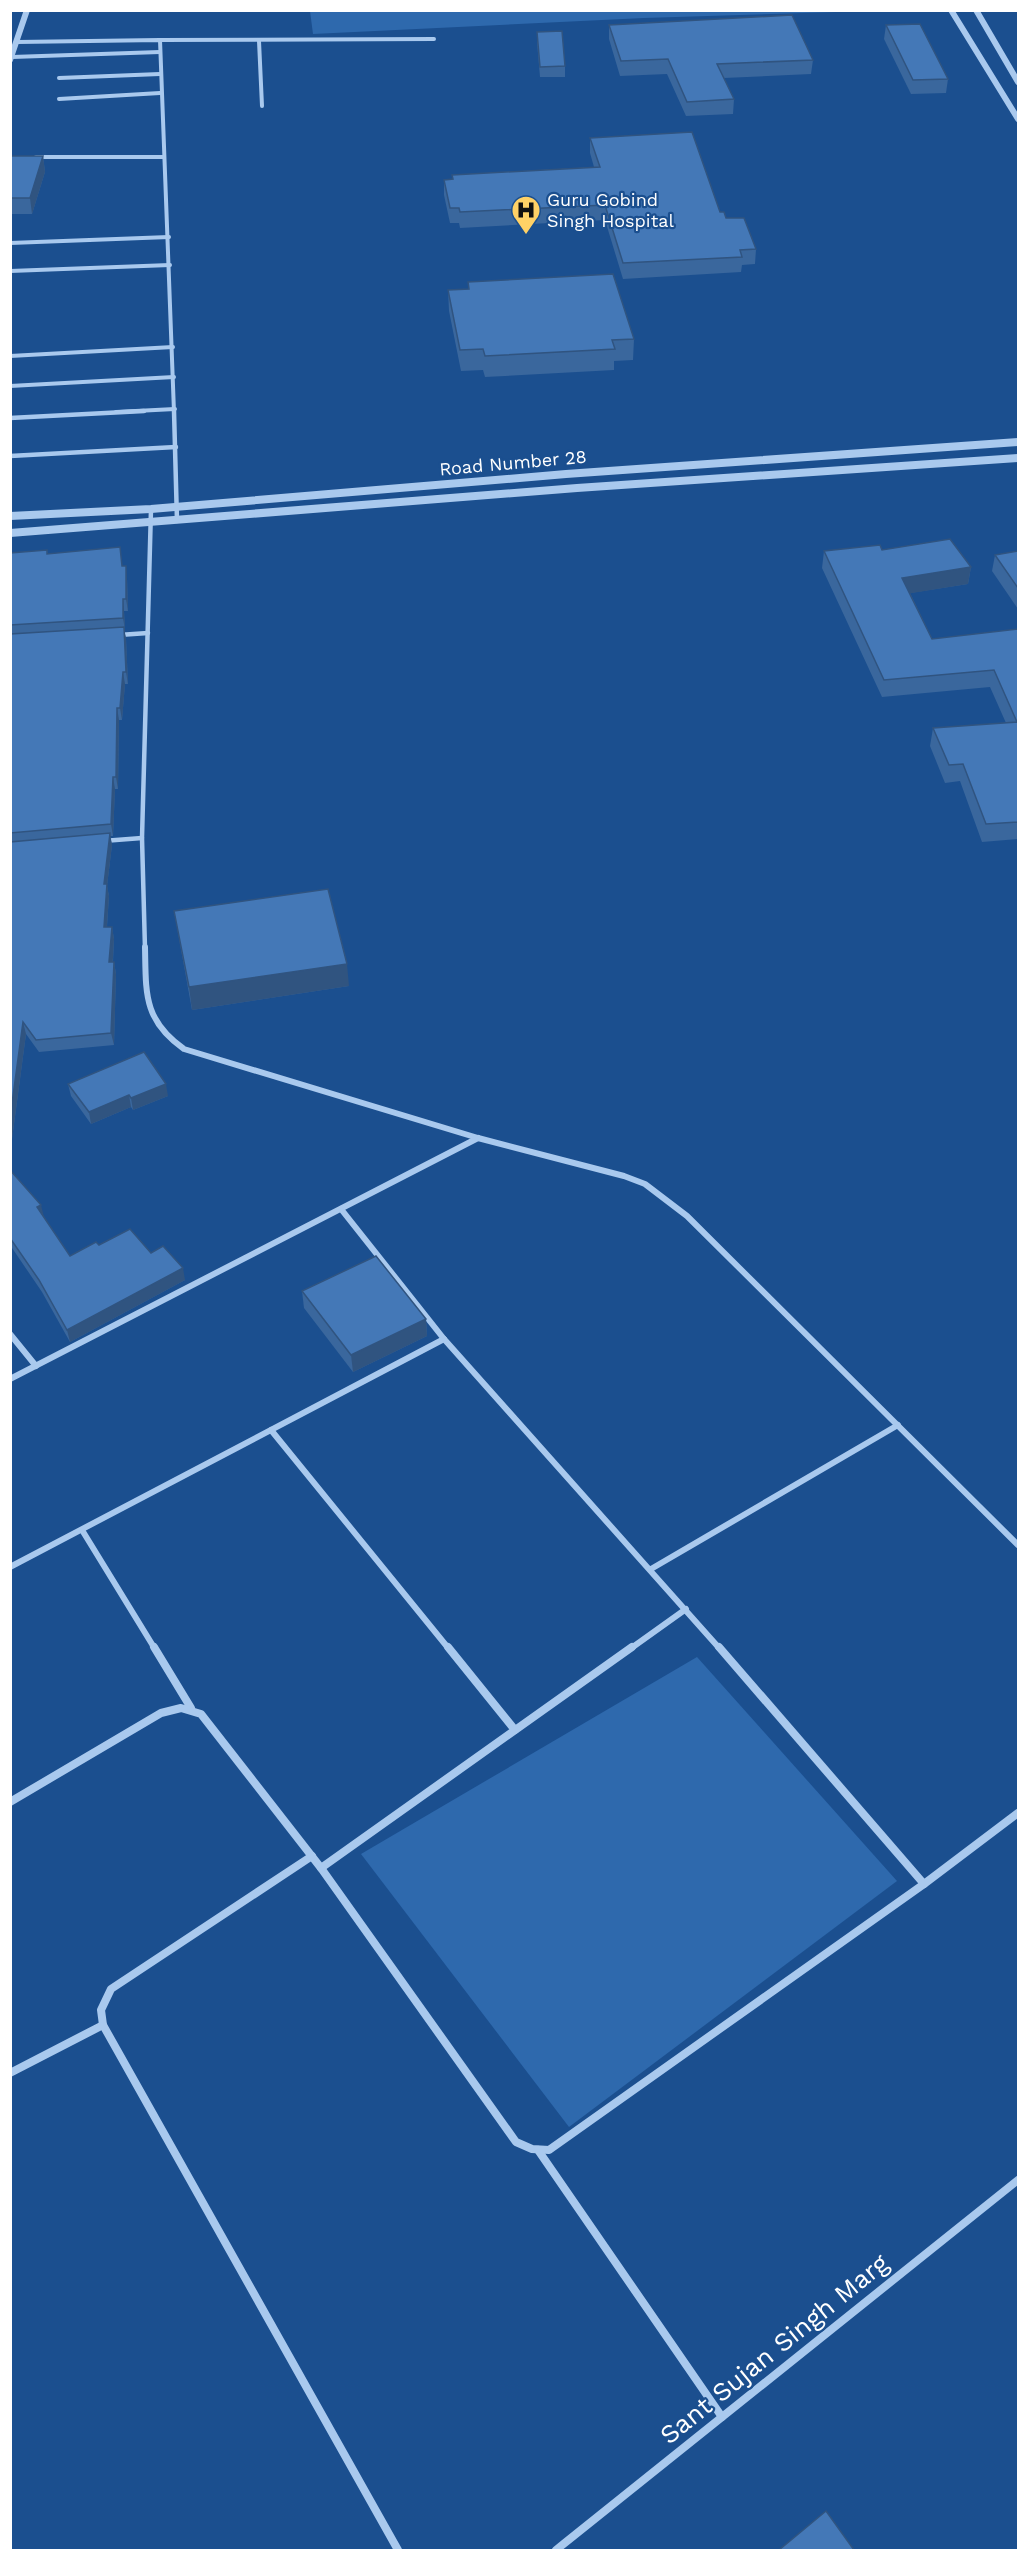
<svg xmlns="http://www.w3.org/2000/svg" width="1029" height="2561" viewBox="0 0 1029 2561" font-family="'Work Sans',sans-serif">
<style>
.green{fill:#2e69ad}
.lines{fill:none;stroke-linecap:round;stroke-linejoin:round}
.minor-far3{stroke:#a9c9ee;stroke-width:4}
.minor-far2{stroke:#a9c9ee;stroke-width:4.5}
.minor-far1{stroke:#a9c9ee;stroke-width:6}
.minor{stroke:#a9c9ee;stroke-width:8}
.tertiary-far1{stroke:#a9c9ee;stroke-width:6}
.tertiary{stroke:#a9c9ee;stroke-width:8}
.wall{fill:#3a679d}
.shaded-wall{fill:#305480}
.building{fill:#4478b7;stroke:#305480;stroke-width:1.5}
.labels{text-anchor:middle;stroke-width:4.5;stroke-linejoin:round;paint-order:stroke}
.far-poi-label{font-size:18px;fill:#fff;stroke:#1b4f8f;text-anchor:start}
.far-street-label{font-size:18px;fill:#fff;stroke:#1b4f8f}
.near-street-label{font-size:26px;fill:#fff;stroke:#1b4f8f}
</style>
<rect width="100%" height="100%" fill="#1b4f8f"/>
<!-- green -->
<g class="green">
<path d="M 310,11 L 310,10 L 869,11 L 644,18 L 313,34 Z"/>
<path d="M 697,1657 L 897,1881 L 569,2127 L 361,1854 Z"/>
</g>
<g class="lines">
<!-- minor-far3 -->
<g class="minor-far3">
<path d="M 160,40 L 434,39"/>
<path d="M 259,41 L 262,106"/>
<path d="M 17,42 L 160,40 L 174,412"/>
<path d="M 12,57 L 160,52"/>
<path d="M 59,78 L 160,74"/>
<path d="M 59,99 L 160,93"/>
<path d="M 36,157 L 164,157"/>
<path d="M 10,243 L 169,237"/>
<path d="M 10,271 L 170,265"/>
<path d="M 10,356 L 173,347"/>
<path d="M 10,386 L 174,377"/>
<path d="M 116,412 L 175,409"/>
</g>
<!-- minor-far2 -->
<g class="minor-far2">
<path d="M 174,411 L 177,521"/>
<path d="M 10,418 L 144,411"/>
<path d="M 10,456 L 176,447"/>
<path d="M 119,635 L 148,633"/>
<path d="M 103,841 L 142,838"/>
<path d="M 145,949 L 142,838 L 151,509"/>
</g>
<!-- minor-far1 -->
<g class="minor-far1">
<path d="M 145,947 C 146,993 143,1020 184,1049 L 478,1138 L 624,1176 L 645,1184 L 687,1216 L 1018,1545"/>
<path d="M 341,1209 L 444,1339 L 720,1649"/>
<path d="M 10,1334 L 36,1366"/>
<path d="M 10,1379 L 478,1138"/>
<path d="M 271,1430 L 449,1649"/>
<path d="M 82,1530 L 155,1649"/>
<path d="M 10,1567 L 444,1339"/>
<path d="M 651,1569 L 898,1425"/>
<path d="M 630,1649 L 686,1609"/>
</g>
<!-- minor -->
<g class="minor">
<path d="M 154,1647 L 191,1708"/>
<path d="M 448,1647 L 515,1730"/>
<path d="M 719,1647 L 924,1884"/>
<path d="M 10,1802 L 161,1713 L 181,1708 L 201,1714 L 321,1868 L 516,2142 L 532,2149 L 549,2150 L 924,1884 L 1018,1813"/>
<path d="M 312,1856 L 111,1989 L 101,2010 L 103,2025 L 398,2550"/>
<path d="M 321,1868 L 632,1647"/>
<path d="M 10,2073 L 103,2025"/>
<path d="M 538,2150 L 722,2417"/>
<path d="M 556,2550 L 1018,2180"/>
</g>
<!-- tertiary-far1 -->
<g class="tertiary-far1">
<path d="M 951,10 L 1018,119"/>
<path d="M 976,10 L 1018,82"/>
<path d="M 10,60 L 27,10"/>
</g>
<!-- tertiary -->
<g class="tertiary">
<path d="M 10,516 L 151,509 L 566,474 L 1018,442"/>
<path d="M 10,533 L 577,488 L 1018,458"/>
</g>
</g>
<!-- wall -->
<g class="wall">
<path d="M 609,25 L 813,60 L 811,74 L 724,78 L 734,99 L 733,114 L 686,116 L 667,74 L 620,76 L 609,39 Z"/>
<path d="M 886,25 L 948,79 L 946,93 L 911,94 L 884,39 Z"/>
<path d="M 537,32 L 565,66 L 565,77 L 540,77 L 537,42 Z"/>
<path d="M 590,138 L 720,212 L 756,249 L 755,264 L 742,265 L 741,272 L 623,279 L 605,220 L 460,228 L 459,223 L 450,223 L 444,195 L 444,180 L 452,179 L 452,175 L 594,167 L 590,153 Z"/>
<path d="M 10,156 L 43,156 L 45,172 L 32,214 L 10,214 Z"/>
<path d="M 468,282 L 634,339 L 633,360 L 614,361 L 614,370 L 485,377 L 483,370 L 461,371 L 449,311 L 448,290 L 468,289 Z"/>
<path d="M 47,550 L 48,554 L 123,566 L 127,578 L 128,611 L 124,611 L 125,630 L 124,630 L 126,639 L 128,684 L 125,684 L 122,720 L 119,720 L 118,789 L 115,789 L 113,836 L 110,836 L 112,845 L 107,886 L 109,896 L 107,927 L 112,927 L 114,939 L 113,962 L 114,962 L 116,974 L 114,1045 L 39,1052 L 26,1034 L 10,1154 L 10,553 Z"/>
<path d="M 882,550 L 971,567 L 968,584 L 910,593 L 932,639 L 1018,629 L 1018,839 L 982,842 L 960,781 L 945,783 L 930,746 L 933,728 L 1006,723 L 990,687 L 882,697 L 822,568 L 824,551 Z"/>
<path d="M 1018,551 L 1018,609 L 992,571 L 995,555 Z"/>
<path d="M 174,911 L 349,986 L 192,1010 Z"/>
<path d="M 68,1084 L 168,1096 L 133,1110 L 131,1107 L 91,1124 L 71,1096 Z"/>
<path d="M 10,1170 L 70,1256 L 99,1245 L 151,1253 L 185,1280 L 70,1342 L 42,1292 L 10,1245 Z"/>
<path d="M 302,1291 L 426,1319 L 427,1336 L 353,1372 L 304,1308 Z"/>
</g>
<!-- shaded-wall -->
<g class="shaded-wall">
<path d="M 43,156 L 45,172 L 32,214 L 30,198 Z"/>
<path d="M 126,566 L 127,578 L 128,611 L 126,599 Z"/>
<path d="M 971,567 L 968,584 L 900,595 L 902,578 Z"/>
<path d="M 123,599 L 124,611 L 125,630 L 123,618 Z"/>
<path d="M 124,627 L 126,639 L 128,684 L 126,672 Z"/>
<path d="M 123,672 L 125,684 L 122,720 L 120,708 Z"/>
<path d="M 117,708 L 119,720 L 118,789 L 116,777 Z"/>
<path d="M 113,777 L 115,789 L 113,836 L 111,824 Z"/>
<path d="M 110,833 L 112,845 L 107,886 L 109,896 L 106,939 L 104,927 L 104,884 Z"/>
<path d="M 112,927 L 114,939 L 112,975 L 109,962 Z"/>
<path d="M 114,962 L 116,974 L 114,1045 L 111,1033 Z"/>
<path d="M 347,964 L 349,986 L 192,1010 L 189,987 Z"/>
<path d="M 23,1022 L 26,1034 L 10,1154 L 10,1118 Z"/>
<path d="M 166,1084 L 168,1096 L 133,1110 L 131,1098 Z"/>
<path d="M 129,1095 L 131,1107 L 91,1124 L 89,1112 Z"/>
<path d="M 41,1205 L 44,1217 L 37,1207 Z"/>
<path d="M 183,1268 L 185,1280 L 70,1342 L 67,1330 Z"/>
<path d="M 426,1319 L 427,1336 L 353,1372 L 351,1355 Z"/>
</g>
<!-- building -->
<g class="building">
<path d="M 792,15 L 813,60 L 717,64 L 734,99 L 687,102 L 668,59 L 621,61 L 609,25 Z"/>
<path d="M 920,24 L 948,79 L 913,80 L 886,25 Z"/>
<path d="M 562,31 L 565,66 L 540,67 L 537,32 Z"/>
<path d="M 692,132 L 720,212 L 724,212 L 726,218 L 744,218 L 756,249 L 740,250 L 742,257 L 623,263 L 605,205 L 460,212 L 459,208 L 450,208 L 444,180 L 453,179 L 452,175 L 600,167 L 590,138 Z"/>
<path d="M 10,156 L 43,156 L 30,198 L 10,198 Z"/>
<path d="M 613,274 L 634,339 L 612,340 L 615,349 L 485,356 L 483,349 L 460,350 L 448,290 L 469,289 L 468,282 Z"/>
<path d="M 950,539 L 971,567 L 902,578 L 932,639 L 1018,629 L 1018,822 L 986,824 L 963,764 L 949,765 L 933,728 L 1017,722 L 994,670 L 884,680 L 824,551 L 880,545 L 882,550 Z"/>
<path d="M 120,547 L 122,566 L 126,566 L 126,599 L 123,599 L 123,618 L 10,625 L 10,553 L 47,550 L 47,554 Z"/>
<path d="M 1018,551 L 1018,588 L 995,555 Z"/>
<path d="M 124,627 L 126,672 L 123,672 L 120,708 L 117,708 L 116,777 L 113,777 L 111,824 L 10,833 L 10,634 Z"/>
<path d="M 110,833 L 104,884 L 107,884 L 104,927 L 112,927 L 109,962 L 114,962 L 111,1033 L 36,1040 L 23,1022 L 10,1118 L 10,842 Z"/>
<path d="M 328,889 L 347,964 L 189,987 L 174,911 Z"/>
<path d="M 144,1052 L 166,1084 L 131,1098 L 129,1095 L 89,1112 L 68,1084 Z"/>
<path d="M 10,1170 L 41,1205 L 37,1207 L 70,1256 L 96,1242 L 99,1245 L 130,1229 L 151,1253 L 163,1246 L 183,1268 L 67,1330 L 39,1280 L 10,1238 Z"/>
<path d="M 376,1256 L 426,1319 L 351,1355 L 302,1291 Z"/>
<path d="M 826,2511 L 854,2550 L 779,2550 Z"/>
</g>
<!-- icons -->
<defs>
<g id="hospital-pin" transform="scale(1.5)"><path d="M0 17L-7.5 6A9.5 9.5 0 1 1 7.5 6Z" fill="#ffd166" stroke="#1b4f8f"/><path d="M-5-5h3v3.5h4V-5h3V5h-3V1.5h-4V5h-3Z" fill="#111"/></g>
</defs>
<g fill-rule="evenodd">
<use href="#hospital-pin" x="526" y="210"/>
</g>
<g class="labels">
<!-- far-poi labels -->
<g class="far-poi-label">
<text x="547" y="206">Guru Gobind<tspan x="547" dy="21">Singh Hospital</tspan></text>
</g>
<!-- far-street labels -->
<g class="far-street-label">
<text transform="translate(513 463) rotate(-5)" y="6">Road Number 28</text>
</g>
<!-- near-street labels -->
<g class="near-street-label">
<text transform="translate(774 2349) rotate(-39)" y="9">Sant Sujan Singh Marg</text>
</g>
</g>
<!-- border -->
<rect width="1029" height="2561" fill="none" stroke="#ffffff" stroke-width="24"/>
</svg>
